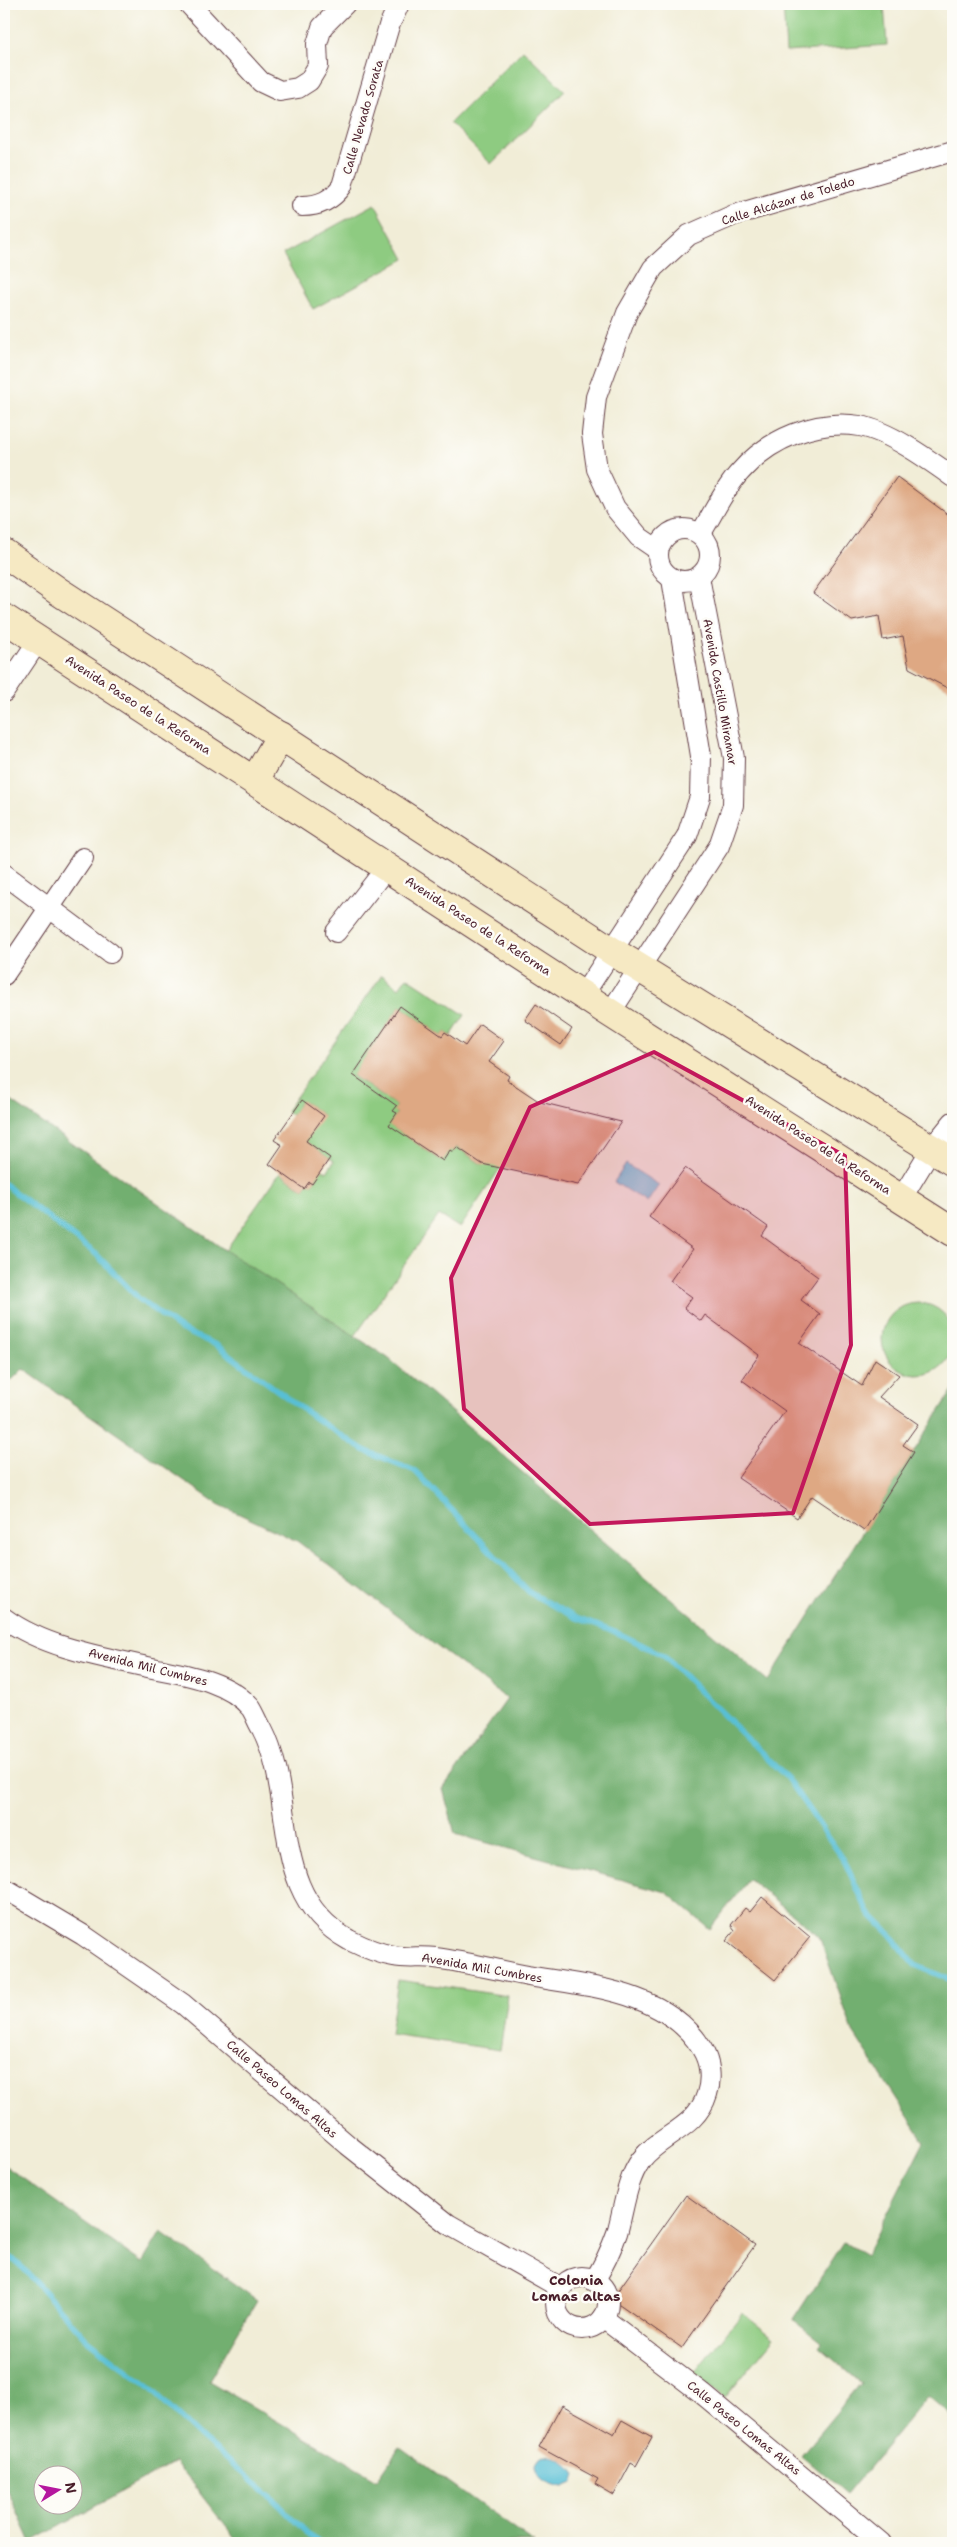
<svg xmlns="http://www.w3.org/2000/svg" width="957" height="2547" viewBox="0 0 957 2547" font-family="'Shantell Sans',sans-serif">
<style>
.green{fill:#8ecb81;stroke:#6c7556}
.forest{fill:#72af6f;stroke:#5e674d;fill-rule:evenodd}
.water{fill:#58bfd5;stroke:#516f80}
.lines{fill:none;stroke-linecap:round;stroke-linejoin:round}
.stream{stroke:#58bfd5;stroke-width:5.5}
.building{fill:#dea883}
.minor-casing{stroke:#633e45;stroke-width:22}
.secondary-casing{stroke:#633e45;stroke-width:30}
.minor{stroke:#fff;stroke-width:20}
.secondary{stroke:#f6e9c3;stroke-width:28}
.marked{fill:#c2185b;fill-opacity:0.2;stroke:#c2185b;stroke-width:4;stroke-linejoin:round}
.labels{text-anchor:middle;stroke-width:5;stroke-linejoin:round;paint-order:stroke}
.street-label{font-size:12px;fill:#4a1f2b;stroke:#fdfcf7}
.neighbourhood-label{font-size:14px;font-weight:bold;fill:#4a1f2b;stroke:#fdfcf7}
</style>
<rect width="100%" height="100%" fill="#fdfcf7"/>
<filter id="ink" filterUnits="userSpaceOnUse"><feTurbulence type="fractalNoise" baseFrequency=".02" numOctaves="2"/><feDisplacementMap in="SourceGraphic" scale="10" xChannelSelector="R" yChannelSelector="G"/><feConvolveMatrix kernelMatrix="1 2 1 2 8 2 1 2 1" color-interpolation-filters="sRGB"/></filter>
<filter id="wash" filterUnits="userSpaceOnUse"><feTurbulence type="fractalNoise" baseFrequency=".0096" numOctaves="4" result="noise"/><feDisplacementMap in="SourceGraphic" scale="20" xChannelSelector="R" yChannelSelector="G"/><feGaussianBlur stdDeviation="1.12" result="paint"/><feColorMatrix in="noise" values="0 0 0 0 0 0 0 0 0 0 0 0 0 0 0 0 0 1.4 0 .05"/><feComposite in="paint" operator="in"/></filter>
<g filter="url(#wash)">
<rect width="100%" height="100%" fill="#f1edd7"/>
<!-- green -->
<g class="green">
<path d="M 783,4 L 884,4 L 887,45 L 786,52 Z"/>
<path d="M 523,50 L 565,91 L 491,164 L 450,123 Z"/>
<path d="M 375,204 L 405,259 L 313,309 L 283,254 Z"/>
<path d="M 382,975 L 399,988 L 407,977 L 465,1015 L 451,1036 L 445,1032 L 442,1036 L 400,1006 L 353,1076 L 397,1106 L 394,1111 L 397,1113 L 390,1125 L 442,1161 L 450,1149 L 453,1152 L 457,1147 L 481,1164 L 506,1160 L 460,1228 L 439,1215 L 355,1336 L 225,1251 L 280,1173 L 304,1189 L 309,1182 L 312,1184 L 317,1177 L 314,1175 L 319,1167 L 327,1172 L 334,1161 L 297,1135 L 324,1116 L 302,1100 L 292,1115 L 286,1111 Z"/>
<circle cx="918" cy="1339" r="36"/>
<path d="M 398,1980 L 508,1996 L 500,2050 L 390,2034 Z"/>
<path d="M 742,2313 L 774,2338 L 724,2399 L 694,2373 Z"/>
</g>
<!-- forest -->
<g class="forest">
<path d="M 4,1096 L 225,1250 L 388,1358 L 768,1681 L 953,1390 L 953,2418 L 928,2396 L 847,2494 L 801,2455 L 861,2383 L 819,2347 L 822,2343 L 793,2320 L 844,2242 L 866,2255 L 924,2141 L 853,2032 L 819,1936 L 749,1879 L 710,1929 L 666,1892 L 455,1834 L 443,1789 L 507,1699 L 297,1541 L 218,1504 L 23,1369 L 4,1388 Z"/>
<path d="M 4,2165 L 142,2263 L 161,2232 L 257,2300 L 209,2381 L 377,2480 L 400,2447 L 534,2543 L 239,2543 L 175,2462 L 31,2542 L 4,2483 ZM 42,2474 L 72,2474 L 72,2504 L 42,2504 Z"/>
</g>
<!-- water -->
<g class="water">
<path d="M 626,1164 L 659,1185 L 647,1203 L 614,1182 Z"/>
<path d="M 545,2455 C 556,2455 571,2464 576,2474 L 573,2483 L 564,2487 C 550,2485 536,2480 535,2464 L 540,2457 Z"/>
</g>
<g class="lines">
<!-- stream -->
<g class="stream">
<path d="M 4,1184 L 96,1254 L 139,1299 L 180,1329 L 216,1345 L 316,1419 L 364,1450 L 415,1471 L 530,1593 L 576,1618 L 620,1634 L 663,1655 L 786,1777 L 844,1860 L 868,1912 L 889,1933 L 915,1965 L 953,1981"/>
<path d="M 4,2251 L 26,2271 L 87,2340 L 149,2387 L 204,2440 L 268,2494 L 307,2533 L 323,2543"/>
</g>
</g>
<g id="blocks">
<!-- building -->
<g class="building">
<path d="M 897,477 L 953,518 L 953,691 L 909,668 L 903,636 L 883,640 L 879,616 L 852,621 L 813,593 Z"/>
<path d="M 536,1004 L 572,1029 L 561,1045 L 525,1020 Z"/>
<path d="M 400,1006 L 442,1036 L 445,1032 L 465,1046 L 480,1024 L 504,1041 L 489,1062 L 509,1076 L 507,1080 L 540,1102 L 621,1122 L 578,1185 L 482,1164 L 457,1147 L 453,1152 L 450,1150 L 443,1161 L 389,1125 L 397,1113 L 393,1111 L 397,1106 L 353,1075 Z"/>
<path d="M 302,1100 L 324,1116 L 306,1141 L 330,1158 L 312,1184 L 309,1182 L 304,1189 L 269,1164 L 282,1145 L 274,1140 Z"/>
<path d="M 685,1168 L 768,1227 L 762,1236 L 818,1277 L 801,1300 L 820,1314 L 799,1343 L 862,1386 L 875,1359 L 899,1375 L 879,1397 L 918,1424 L 903,1445 L 914,1452 L 864,1531 L 812,1496 L 797,1518 L 738,1478 L 785,1411 L 742,1380 L 759,1355 L 705,1315 L 701,1321 L 684,1308 L 692,1297 L 670,1281 L 693,1249 L 649,1217 Z"/>
<path d="M 762,1897 L 810,1937 L 775,1980 L 726,1941 L 735,1930 L 731,1925 L 745,1908 L 750,1912 Z"/>
<path d="M 686,2195 L 755,2245 L 682,2348 L 612,2299 Z"/>
<path d="M 562,2405 L 614,2434 L 622,2420 L 652,2437 L 636,2466 L 631,2463 L 614,2495 L 595,2484 L 598,2479 L 539,2447 Z"/>
</g>
</g>
</g>
<g filter="url(#ink)">
<use href="#blocks" fill-opacity="0" stroke="#633e45" stroke-width="1"/>
<g class="lines">
<!-- minor casing -->
<g class="minor-casing">
<g id="minor">
<path d="M 189,4 L 261,82 L 280,91 L 298,88 L 309,81 L 318,66 L 317,44 L 322,27 L 345,4"/>
<path d="M 302,206 C 320,206 332,200 342,186 L 389,26 L 399,4"/>
<circle cx="684" cy="555" r="26"/>
<path d="M 701,533 C 713,514 724,489 740,472 C 769,439 815,419 860,426 C 889,431 929,460 953,477"/>
<path d="M 658,550 L 639,537 L 615,508 L 597,469 L 592,434 L 596,397 L 627,313 L 653,268 L 689,235 L 734,215 L 953,151"/>
<path d="M 4,692 L 38,641"/>
<path d="M 4,874 L 110,953"/>
<path d="M 336,932 L 387,867"/>
<path d="M 4,975 L 83,858"/>
<path d="M 583,995 L 687,836 L 700,797 L 701,756 L 672,579"/>
<path d="M 610,1013 L 719,846 L 733,805 L 734,758 L 699,577"/>
<path d="M 901,1199 L 932,1148 L 953,1122"/>
<path d="M 4,1618 C 42,1646 96,1656 143,1666 C 178,1674 226,1678 251,1708 C 255,1714 258,1723 262,1729 C 298,1798 267,1895 349,1940 C 361,1946 380,1954 394,1956 C 407,1959 421,1956 435,1958 C 466,1962 497,1970 528,1976 C 587,1986 668,1991 702,2049 C 710,2062 712,2079 707,2094 C 697,2128 660,2135 641,2160 C 626,2181 624,2209 617,2233 C 611,2250 604,2265 594,2281"/>
<path d="M 4,1888 L 83,1935 L 183,2004 L 348,2145 L 448,2224 L 561,2288"/>
<circle cx="582" cy="2303" r="26"/>
<path d="M 603,2318 L 699,2391 L 881,2543"/>
</g>
</g>
<!-- secondary casing -->
<g class="secondary-casing">
<g id="secondary">
<path d="M 4,553 L 58,591 L 612,951 L 953,1162"/>
<path d="M 4,618 L 610,1013 L 953,1232"/>
<path d="M 255,780 L 281,735"/>
</g>
</g>
<!-- minor -->
<use href="#minor" class="minor"/>
<!-- secondary -->
<use href="#secondary" class="secondary"/>
</g>
</g>
<!-- marked area -->
<path class="marked" d="M 654,1052 L 845,1156 L 851,1345 L 793,1513 L 590,1524 L 464,1409 L 451,1278 L 530,1107 Z"/>
<g class="labels">
<!-- street labels -->
<g class="street-label">
<text transform="translate(363 117) rotate(-74)" y="4">Calle Nevado Sorata</text>
<text transform="translate(788 201) rotate(-17)" y="4">Calle Alcázar de Toledo</text>
<text transform="translate(720 692) rotate(80)" y="4">Avenida Castillo Miramar</text>
<text transform="translate(138 705) rotate(33)" y="4">Avenida Paseo de la Reforma</text>
<text transform="translate(478 926) rotate(33)" y="4">Avenida Paseo de la Reforma</text>
<text transform="translate(818 1145) rotate(33)" y="4">Avenida Paseo de la Reforma</text>
<text transform="translate(148 1667) rotate(14)" y="4">Avenida Mil Cumbres</text>
<text transform="translate(482 1968) rotate(10)" y="4">Avenida Mil Cumbres</text>
<text transform="translate(282 2089) rotate(41)" y="4">Calle Paseo Lomas Altas</text>
<text transform="translate(744 2428) rotate(39)" y="4">Calle Paseo Lomas Altas</text>
</g>
<!-- neighbourhood labels -->
<g class="neighbourhood-label">
<text x="576" y="2285">Colonia<tspan x="576" dy="16">Lomas altas</tspan></text>
</g>
</g>
<!-- margin -->
<rect width="957" height="2547" fill="none" stroke="#fdfcf7" stroke-width="20"/>
<!-- north arrow -->
<g transform="translate(58 2490) rotate(80)"><circle r="24" fill="#fdfcf7" stroke="#b5a4a5"/>
<path d="M0-4L9 19L0 12L-9 19Z" fill="#b5179e"/>
<text y="-8" font-size="14" font-weight="bold" text-anchor="middle" fill="#4a1f2b">N</text>
</g>
</svg>
